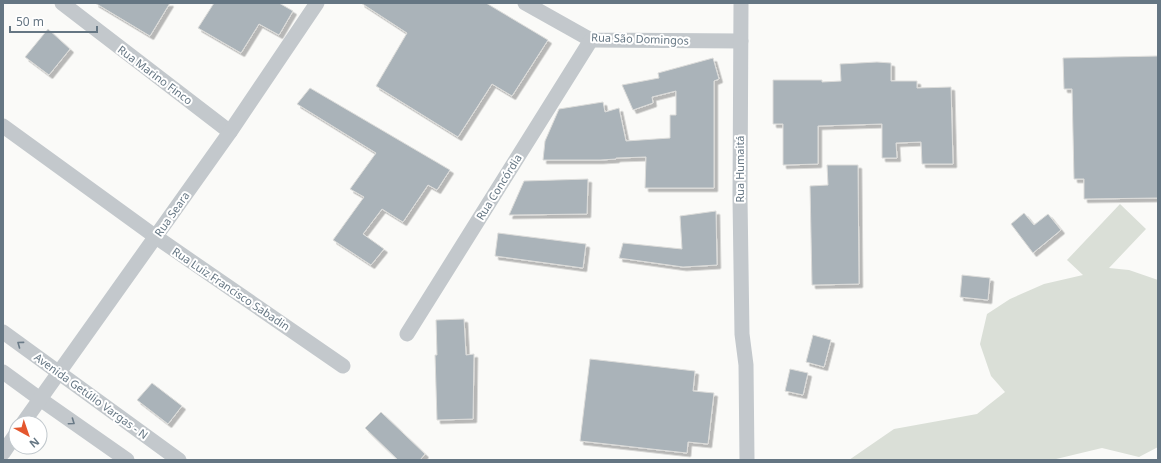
<svg xmlns="http://www.w3.org/2000/svg" width="1161" height="463" viewBox="0 0 1161 463" font-family="'Noto Sans',sans-serif">
<style>
.green{fill:#dadfd7}
.building{fill:#aab3b9;stroke:#dcdcda;filter:url(#shadow)}
.lines{fill:none;stroke-linecap:round;stroke-linejoin:round}
.minor{stroke:#c3c8cc;stroke-width:15}
.oneway{stroke:#6a7a87}
.labels{text-anchor:middle;stroke-width:4;stroke-linejoin:round;paint-order:stroke}
.street-label{font-size:11px;fill:#657683;stroke:#fff}
</style>
<defs>
<filter id="shadow"><feDropShadow dx="3.5" dy="3.5" stdDeviation="0" flood-color="#0004"/></filter>
</defs>
<rect width="100%" height="100%" fill="#fafaf8"/>
<!-- green -->
<path class="green" d="M 1120,204 L 1146,229 L 1109,268 L 1129,270 L 1158,280 L 1158,447 L 1139,457 L 1102,448 L 1052,460 L 849,460 L 894,429 L 977,414 L 1005,392 L 991,376 L 980,344 L 987,314 L 1010,299 L 1044,284 L 1083,275 L 1067,260 Z"/>
<!-- building -->
<g class="building">
<path d="M 95,3 L 170,3 L 150,36 Z"/>
<path d="M 214,3 L 279,3 L 293,11 L 279,35 L 259,24 L 241,53 L 198,28 Z"/>
<path d="M 361,3 L 486,3 L 548,40 L 512,96 L 492,84 L 458,137 L 376,86 L 407,33 Z"/>
<path d="M 48,29 L 70,49 L 49,75 L 25,57 Z"/>
<path d="M 1158,56 L 1158,198 L 1084,199 L 1084,179 L 1074,179 L 1072,89 L 1064,89 L 1063,58 Z"/>
<path d="M 713,58 L 719,79 L 714,81 L 714,188 L 645,188 L 646,157 L 616,158 L 616,159 L 600,160 L 543,160 L 545,141 L 559,109 L 603,102 L 605,112 L 619,108 L 626,141 L 670,138 L 670,115 L 676,115 L 676,91 L 652,97 L 653,103 L 633,110 L 622,85 L 659,78 L 658,73 Z"/>
<path d="M 877,62 L 891,63 L 891,81 L 917,81 L 917,88 L 951,87 L 953,164 L 922,164 L 921,142 L 896,143 L 897,158 L 882,158 L 882,124 L 818,126 L 818,164 L 783,165 L 783,124 L 773,124 L 773,80 L 822,80 L 822,82 L 841,81 L 840,64 Z"/>
<path d="M 310,88 L 450,170 L 437,190 L 428,185 L 403,222 L 382,209 L 363,234 L 384,249 L 371,265 L 333,240 L 364,197 L 350,189 L 376,153 L 297,104 Z"/>
<path d="M 827,165 L 858,165 L 859,284 L 812,285 L 810,186 L 828,185 Z"/>
<path d="M 588,179 L 587,214 L 509,215 L 524,181 Z"/>
<path d="M 716,211 L 717,265 L 683,267 L 619,258 L 623,243 L 682,249 L 680,216 Z"/>
<path d="M 1024,213 L 1034,225 L 1048,214 L 1061,230 L 1033,253 L 1011,224 Z"/>
<path d="M 498,233 L 586,244 L 583,268 L 495,256 Z"/>
<path d="M 962,275 L 990,278 L 988,300 L 960,297 Z"/>
<path d="M 464,319 L 466,355 L 474,354 L 473,419 L 437,420 L 435,355 L 437,355 L 436,320 Z"/>
<path d="M 813,335 L 831,340 L 824,367 L 806,362 Z"/>
<path d="M 590,359 L 695,371 L 693,391 L 714,393 L 708,444 L 688,442 L 687,453 L 580,441 Z"/>
<path d="M 790,369 L 808,373 L 803,395 L 785,391 Z"/>
<path d="M 152,383 L 182,406 L 168,424 L 137,400 Z"/>
<path d="M 381,412 L 425,454 L 420,460 L 398,460 L 365,428 Z"/>
</g>
<g class="lines">
<!-- minor -->
<g class="minor">
<path d="M 62,3 L 230,132"/>
<path d="M 525,3 L 591,40 L 741,41"/>
<path d="M 741,3 L 740,198 L 742,334 L 746,365 L 747,460"/>
<path d="M 3,126 L 156,237 L 343,366"/>
<path d="M 3,332 L 179,460"/>
<path d="M 407,334 L 591,40"/>
<path d="M 3,372 L 40,399 L 127,460"/>
<path d="M 23,423 L 230,132 L 317,3"/>
<path d="M 3,453 L 16,434"/>
</g>
</g>
<!-- one-way arrows -->
<defs><path id="oneway-chevron" d="M-2-3.5L2.5 0L-2 3.5" fill="none" stroke-width="1.6" stroke-linecap="round" stroke-linejoin="round"/></defs>
<g class="oneway">
<use href="#oneway-chevron" transform="translate(20 344) rotate(-144)"/>
<use href="#oneway-chevron" transform="translate(72 422) rotate(35)"/>
</g>
<g class="labels">
<!-- street labels -->
<g class="street-label">
<text transform="translate(640 39) rotate(2)" y="4">Rua São Domingos</text>
<text transform="translate(155 75) rotate(37)" y="4">Rua Marino Finco</text>
<text transform="translate(740 169) rotate(-90)" y="4">Rua Humaitá</text>
<text transform="translate(499 187) rotate(-58)" y="4">Rua Concórdia</text>
<text transform="translate(172 214) rotate(-55)" y="4">Rua Seara</text>
<text transform="translate(231 289) rotate(34)" y="4">Rua Luiz Francisco Sabadin</text>
<text transform="translate(91 396) rotate(36)" y="4">Avenida Getúlio Vargas - N</text>
</g>
</g>
<!-- border -->
<rect width="1161" height="463" fill="none" stroke="#657683" stroke-width="8"/>
<!-- north arrow -->
<g transform="translate(28 435) rotate(140)"><circle r="19" fill="#ffffff" stroke="#c1c8cd"/>
<path d="M0-3L7 15L0 10L-7 15Z" fill="#e4572e"/>
<text y="-6" font-size="11" font-weight="bold" text-anchor="middle" fill="#657683">N</text>
</g>
<!-- scale -->
<path d="M10 26v6h87v-6" fill="none" stroke="#657683" stroke-width="2"/>
<text x="16" y="26" font-size="12" fill="#657683" stroke="#ffffff" stroke-width="3" paint-order="stroke">50 m</text>
</svg>
